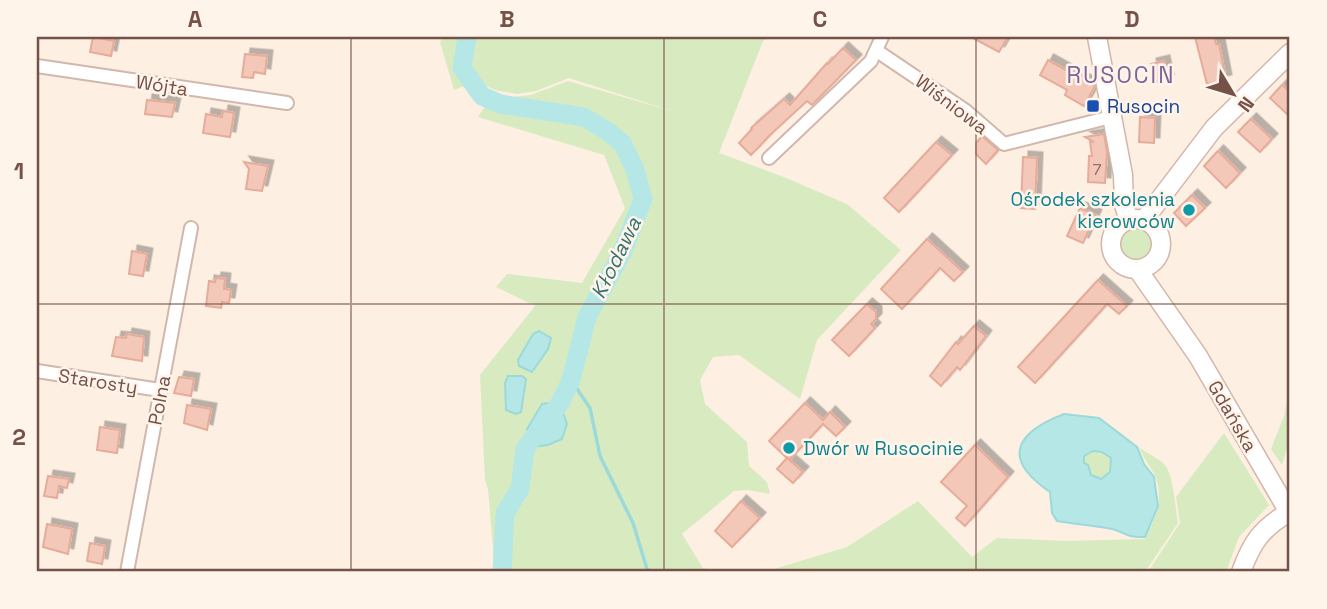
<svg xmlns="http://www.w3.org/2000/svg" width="1327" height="609" viewBox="0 0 1327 609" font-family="'Space Grotesk',sans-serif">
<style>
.green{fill:#d8ebc0}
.water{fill:#b6e7e7;stroke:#9cd9da;stroke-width:2;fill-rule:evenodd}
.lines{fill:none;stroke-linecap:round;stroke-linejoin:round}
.stream{stroke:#9cd9da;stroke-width:3.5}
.river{stroke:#b6e7e7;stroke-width:19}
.building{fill:#f4c8b9;stroke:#e7ab99;stroke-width:2;filter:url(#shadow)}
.street-casing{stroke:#d1b7ac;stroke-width:16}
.secondary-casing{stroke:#d4b6a8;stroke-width:21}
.street{stroke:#fff;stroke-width:12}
.secondary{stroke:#fff;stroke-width:18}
.grid{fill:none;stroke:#765148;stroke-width:2;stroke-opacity:0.55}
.transit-dot{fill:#1a4fb4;stroke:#fff4ea;stroke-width:2.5}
.culture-dot{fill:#0f9aa8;stroke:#fff4ea;stroke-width:2.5}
.labels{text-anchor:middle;stroke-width:5;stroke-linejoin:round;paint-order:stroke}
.number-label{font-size:16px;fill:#966f64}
.street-label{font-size:19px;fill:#765148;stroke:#fff4ea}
.transit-label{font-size:19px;fill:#164399;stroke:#fff4ea;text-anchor:start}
.culture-label{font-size:19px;fill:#0d838f;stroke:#fff4ea;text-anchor:end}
.water-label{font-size:21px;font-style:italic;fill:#387475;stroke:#fff4ea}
.quarter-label{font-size:23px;letter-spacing:2px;fill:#7f639a;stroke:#fff4ea}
.neatline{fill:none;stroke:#765148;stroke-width:2.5}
.grid-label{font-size:23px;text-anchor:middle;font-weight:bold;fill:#765148}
</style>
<defs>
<filter id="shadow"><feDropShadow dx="5.5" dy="-5.5" stdDeviation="0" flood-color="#0004"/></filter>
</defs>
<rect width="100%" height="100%" fill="#fdefe2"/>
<!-- green -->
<g class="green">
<path d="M 443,37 L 772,37 L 763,41 L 719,153 L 784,177 L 847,204 L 901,250 L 817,340 L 800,399 L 739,355 L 713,357 L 700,380 L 705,404 L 747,442 L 749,466 L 767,482 L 770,494 L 747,490 L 734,491 L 682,534 L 703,568 L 720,572 L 495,572 L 488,489 L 485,480 L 480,375 L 535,306 L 496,287 L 507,274 L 582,283 L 625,208 L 604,155 L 478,117 L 494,93 L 512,97 L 531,95 L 568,81 L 675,112 L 569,78 L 536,91 L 517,94 L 495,90 L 481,83 L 480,80 L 454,90 L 440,42 Z"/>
<circle cx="1136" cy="244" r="16"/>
<path d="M 1290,385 L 1290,438 L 1282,465 L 1271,449 L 1284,416 Z"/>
<path d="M 1224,433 L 1269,505 L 1239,537 L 1226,572 L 1148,572 L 1180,523 L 1176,497 Z"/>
<path d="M 1139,447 C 1146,453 1156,457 1163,463 C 1174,473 1175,507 1178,523 L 1145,572 L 764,572 L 847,547 L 918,501 L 972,557 L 997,538 L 1065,541 L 1145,539 C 1154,520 1165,498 1155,476 C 1151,467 1143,458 1139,447 Z"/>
<path d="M 1093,451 L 1102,452 L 1111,458 L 1110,472 L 1101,479 C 1091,478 1082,466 1084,456 Z"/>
</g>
<!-- water -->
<g class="water">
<path d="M 539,331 L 551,338 L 548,349 L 532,372 L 519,366 L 518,360 L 533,334 Z"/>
<path d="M 508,376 L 522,376 L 526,379 L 521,412 L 516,414 L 506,410 L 505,383 Z"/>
<path d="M 549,403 L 564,415 L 567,424 L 562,439 L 548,445 L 533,447 L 527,429 L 542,404 Z"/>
<path d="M 1064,414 L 1099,418 L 1137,447 L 1144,464 L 1154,477 L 1158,506 L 1145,537 C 1123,538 1124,530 1107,528 C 1091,525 1074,524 1057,521 L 1052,513 L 1050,492 C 1001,459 1015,433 1064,414 ZM 1093,451 L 1102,452 L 1111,458 L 1110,472 L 1101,479 L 1091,475 L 1088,465 L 1084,463 L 1084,456 Z"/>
</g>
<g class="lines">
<!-- stream -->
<path class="stream" d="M 571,380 L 590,408 L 600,456 L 633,523 L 647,569 L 651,572"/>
<!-- river -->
<path class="river" d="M 467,37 L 462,68 L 482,96 L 500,104 L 584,117 L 607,131 L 622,143 L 635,169 L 643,199 L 622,253 L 587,317 L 571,380 L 560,403 L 525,449 L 520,489 L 505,513 L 502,572"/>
</g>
<!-- building -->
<g class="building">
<path d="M 93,37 L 114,41 L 111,56 L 90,52 Z"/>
<path d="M 971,37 L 1008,37 L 999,52 Z"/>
<path d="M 1195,37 L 1214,37 L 1216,44 L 1219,44 L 1226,80 L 1207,84 Z"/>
<path d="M 843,48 L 856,60 L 812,105 L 807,101 L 771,134 L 751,155 L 739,143 L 752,129 L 751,128 L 784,99 L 790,105 L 827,63 L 828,64 Z"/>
<path d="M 245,54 L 267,56 L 265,74 L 254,72 L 253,78 L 242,77 Z"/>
<path d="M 1048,60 L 1095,86 L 1084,106 L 1065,95 L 1067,90 L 1040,75 Z"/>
<path d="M 1164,61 L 1168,80 L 1155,82 L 1151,64 Z"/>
<path d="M 1282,85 L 1290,92 L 1290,117 L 1270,98 Z"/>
<path d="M 147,100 L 175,103 L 172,117 L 145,114 Z"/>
<path d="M 223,111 L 234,113 L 230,137 L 203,133 L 206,114 L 222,117 Z"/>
<path d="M 1140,117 L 1155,118 L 1154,143 L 1139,142 Z"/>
<path d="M 1251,119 L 1272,139 L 1260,152 L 1238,132 Z"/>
<path d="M 1104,134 L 1107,152 L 1105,183 L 1088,182 L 1089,156 L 1092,156 L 1090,141 L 1094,142 L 1085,137 Z"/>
<path d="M 982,136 L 998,150 L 986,164 L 976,154 L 976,143 Z"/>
<path d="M 936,142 L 952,155 L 899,212 L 884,198 Z"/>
<path d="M 1218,151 L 1240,173 L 1226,188 L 1204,166 Z"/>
<path d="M 1023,157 L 1037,158 L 1035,209 L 1021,208 Z"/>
<path d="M 244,162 L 268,166 L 262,191 L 246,189 L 249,169 Z"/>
<path d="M 1192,195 L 1205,208 L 1186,226 L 1174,213 Z"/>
<path d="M 1080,208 L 1096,215 L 1083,243 L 1067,236 Z"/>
<path d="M 927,239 L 963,272 L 954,281 L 940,268 L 902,309 L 881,289 Z"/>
<path d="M 132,251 L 147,254 L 143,276 L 129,274 Z"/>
<path d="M 216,278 L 225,279 L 224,289 L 231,290 L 229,303 L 222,302 L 221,308 L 206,306 L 209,281 L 215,282 Z"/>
<path d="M 1098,280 L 1127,306 L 1119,314 L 1107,304 L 1035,383 L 1018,367 Z"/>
<path d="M 867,304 L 876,312 L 876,319 L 871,324 L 875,328 L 849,356 L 832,340 Z"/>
<path d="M 974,326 L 986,336 L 960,370 L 957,367 L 941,386 L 930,376 L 956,342 L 958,344 Z"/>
<path d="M 127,334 L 144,337 L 142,361 L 112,356 L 116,337 L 126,338 Z"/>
<path d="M 179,377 L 194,379 L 191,396 L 174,393 Z"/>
<path d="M 805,403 L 823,420 L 830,412 L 845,427 L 836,436 L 823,424 L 789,460 L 769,441 Z"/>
<path d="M 187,405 L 211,409 L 207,430 L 184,423 Z"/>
<path d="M 100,427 L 120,430 L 117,453 L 97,450 Z"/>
<path d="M 975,445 L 1008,477 L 965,526 L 956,518 L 967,506 L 941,482 Z"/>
<path d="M 787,458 L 803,472 L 793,483 L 777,469 Z"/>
<path d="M 48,476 L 69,479 L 67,488 L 59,486 L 57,498 L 44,496 Z"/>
<path d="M 741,501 L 760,518 L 732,547 L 715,531 Z"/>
<path d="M 47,524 L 72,529 L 68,554 L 43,547 Z"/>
<path d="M 90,543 L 105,546 L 102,564 L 87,561 Z"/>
</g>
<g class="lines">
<!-- street casing -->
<g class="street-casing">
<g id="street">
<path d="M 877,51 L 966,111 L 1004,144 L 1111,117"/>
<path d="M 37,66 L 287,103"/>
<path d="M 769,158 L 871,61 L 882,37"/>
<path d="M 37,371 L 160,390"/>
<path d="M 127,572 L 191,228"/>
</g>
</g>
<!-- secondary casing -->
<g class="secondary-casing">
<g id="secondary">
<path d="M 1097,37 L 1123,175 L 1124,205 L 1129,220"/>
<circle cx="1136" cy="244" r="25"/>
<path d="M 1144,220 L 1214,128 L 1290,53"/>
<path d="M 1138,270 L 1198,356 L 1290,514"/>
<path d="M 1241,572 C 1252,542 1261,529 1289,512"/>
</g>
</g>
<!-- street -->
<use href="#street" class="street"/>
<!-- secondary -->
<use href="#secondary" class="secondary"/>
</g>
<!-- grid -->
<path class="grid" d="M 351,37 L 351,572M 664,37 L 664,572M 976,37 L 976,572M 37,304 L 1290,304"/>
<!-- markers -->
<rect class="transit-dot" x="1086" y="99" width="14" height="14" rx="3.5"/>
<g class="culture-dot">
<circle cx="1189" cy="210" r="7"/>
<circle cx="789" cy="448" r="7"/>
</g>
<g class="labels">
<!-- number labels -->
<g class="number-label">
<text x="1097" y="175">7</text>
</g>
<!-- street labels -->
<g class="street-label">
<text transform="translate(162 85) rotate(9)" y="7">Wójta</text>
<text transform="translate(952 104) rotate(37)" y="7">Wiśniowa</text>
<text transform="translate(98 381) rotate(9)" y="7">Starosty</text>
<text transform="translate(159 400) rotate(-79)" y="7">Polna</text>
<text transform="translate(1233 416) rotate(60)" y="7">Gdańska</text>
</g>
<!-- transit labels -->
<g class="transit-label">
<text x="1107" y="113">Rusocin</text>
</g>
<!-- culture labels -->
<g class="culture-label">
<text x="1175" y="206">Ośrodek szkolenia<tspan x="1175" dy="22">kierowców</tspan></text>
<text x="803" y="455" text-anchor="start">Dwór w Rusocinie</text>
</g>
<!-- water labels -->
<g class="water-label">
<text transform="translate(616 258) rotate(-64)" y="7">Kłodawa</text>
</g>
<!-- quarter labels -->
<g class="quarter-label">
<text x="1121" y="83">RUSOCIN</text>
</g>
</g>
<!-- border -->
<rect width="1327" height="609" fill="none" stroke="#fff4ea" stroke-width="77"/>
<!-- north arrow -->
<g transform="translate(1233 94) rotate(128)" stroke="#fff4ea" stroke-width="5" paint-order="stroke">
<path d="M0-5L12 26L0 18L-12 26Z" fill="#765148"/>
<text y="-10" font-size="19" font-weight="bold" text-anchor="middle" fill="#765148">N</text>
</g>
<rect x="38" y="38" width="1250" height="532" class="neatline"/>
<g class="grid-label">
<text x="195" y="27">A</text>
<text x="507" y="27">B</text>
<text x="820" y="27">C</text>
<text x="1132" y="27">D</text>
<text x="19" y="179">1</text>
<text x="19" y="445">2</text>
</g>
</svg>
